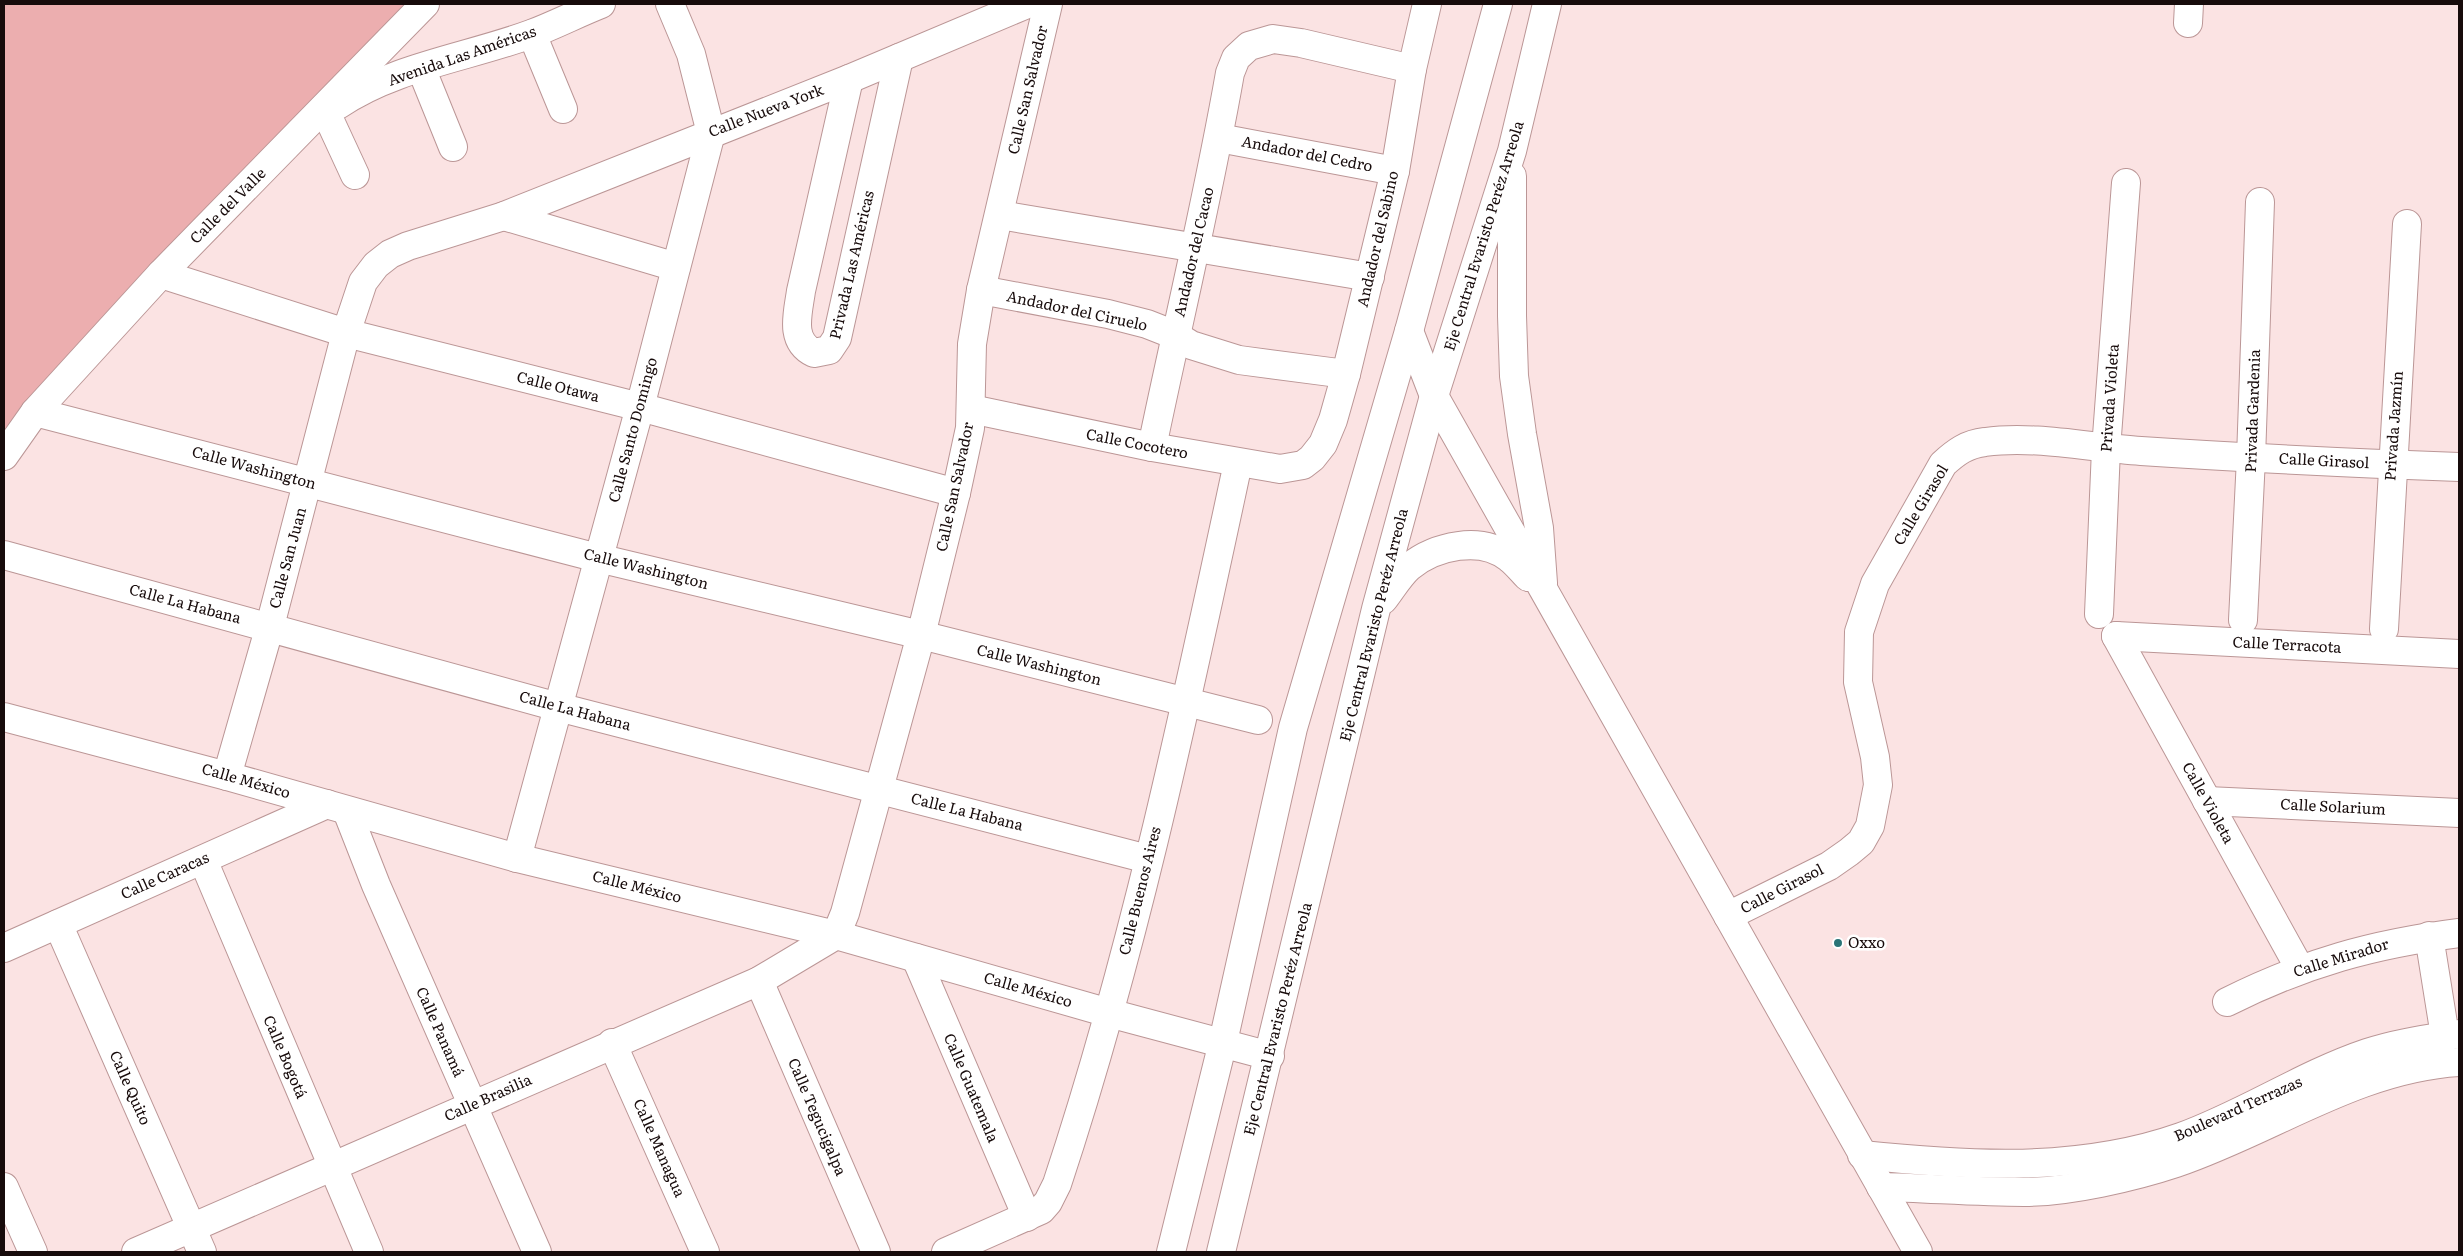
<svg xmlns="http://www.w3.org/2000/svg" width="2463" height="1256" viewBox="0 0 2463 1256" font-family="Literata,serif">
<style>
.green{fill:#ecaeaf}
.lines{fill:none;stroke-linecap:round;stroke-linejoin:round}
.minor-casing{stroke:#bb9696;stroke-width:30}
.major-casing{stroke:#bb9696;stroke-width:30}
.minor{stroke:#fff;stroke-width:28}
.major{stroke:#fff;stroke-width:28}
.poi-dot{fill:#2a7477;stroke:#fff;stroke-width:2}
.labels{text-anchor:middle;stroke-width:5;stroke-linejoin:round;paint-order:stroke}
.street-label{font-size:15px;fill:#170b0b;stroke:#fff}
.poi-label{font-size:15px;fill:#170b0b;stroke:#fff;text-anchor:start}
</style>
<rect width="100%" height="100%" fill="#fbe3e3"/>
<!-- green -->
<path class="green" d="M 4,4 L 408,4 L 4,456 Z"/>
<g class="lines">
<!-- minor casing -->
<g class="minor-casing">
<g id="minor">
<path d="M 2188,23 L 2189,4"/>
<path d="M 532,34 L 563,109"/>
<path d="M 421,68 L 453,147"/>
<path d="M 849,79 L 801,291 C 798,313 789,341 814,353 L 829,350 L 837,338 L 899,58"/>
<path d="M 338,105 C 393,67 469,57 531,34 C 555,25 578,13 601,4"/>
<path d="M 324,108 L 355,175"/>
<path d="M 1219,138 L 1395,171"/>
<path d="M 1000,215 L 1370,277"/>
<path d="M 504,216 L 676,267"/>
<path d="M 161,274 L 346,333 L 640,407 L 956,493"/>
<path d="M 981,290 L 1108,314 L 1147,324 L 1175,335 L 1191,345 L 1239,360 L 1346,374"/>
<path d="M 971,409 L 1152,447 L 1280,469 L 1303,465 L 1312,458 L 1323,444 L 1333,420 L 1346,374 L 1395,171 L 1412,69 L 1427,4"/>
<path d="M 35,412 L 598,558 L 921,635 L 1258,720"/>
<path d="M 1152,447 C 1178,322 1208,199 1230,73 L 1236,58 L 1249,46 L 1273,39 L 1301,43 L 1412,69"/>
<path d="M 4,456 L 35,412 L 161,274 L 425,4"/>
<path d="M 4,555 L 558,707 L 1148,859"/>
<path d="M 2099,614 L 2106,449 L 2126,183"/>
<path d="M 2243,620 L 2251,458 L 2260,202"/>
<path d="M 2384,629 L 2407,224"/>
<path d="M 2116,636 L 2300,969"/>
<path d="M 2116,636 L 2459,654"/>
<path d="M 4,717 L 227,776 L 517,858 L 836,935 L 1109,1013 L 1270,1056"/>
<path d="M 227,776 L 270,626 L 346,333 L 363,282 L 376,265 L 390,254 L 408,246 L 504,216 L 849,79 L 1027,4"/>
<path d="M 2207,801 L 2459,813"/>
<path d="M 347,811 L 376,885 L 537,1252"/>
<path d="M 517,858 L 640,407 L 711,133 L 691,54 L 670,4"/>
<path d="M 203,860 L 369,1252"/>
<path d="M 1728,916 L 1829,866 L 1849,852 L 1861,842 L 1870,826 L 1878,785 L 1875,757 L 1858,682 L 1859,632 L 1875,584 L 1943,464 C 1956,452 1967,444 1985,442 C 2035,435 2091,448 2141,451 C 2247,458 2353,463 2459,467"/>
<path d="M 58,924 L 202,1252"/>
<path d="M 2429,936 L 2445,1036"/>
<path d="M 4,948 L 327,804"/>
<path d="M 916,958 L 1027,1217"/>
<path d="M 759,981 L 876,1252"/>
<path d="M 2227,1002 C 2305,963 2373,944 2459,933"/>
<path d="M 612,1043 L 705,1252"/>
<path d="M 1862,1155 C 1968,1166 2079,1173 2181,1137 C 2245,1114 2302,1075 2367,1053 C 2397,1043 2428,1039 2459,1034"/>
<path d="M 4,1187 L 33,1252"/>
<path d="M 1881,1187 C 1928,1188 1976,1192 2024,1192 C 2069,1192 2134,1177 2176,1163 C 2271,1131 2357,1068 2459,1062"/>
<path d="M 136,1252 L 759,981 L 836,935 L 845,913 L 921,635 L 956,493 L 970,428 L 972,344 L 981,290 L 1048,4"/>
<path d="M 946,1252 L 1041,1210 L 1048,1202 L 1057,1184 C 1135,949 1186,705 1238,463"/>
</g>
</g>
<!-- major casing -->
<g class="major-casing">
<g id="major">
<path d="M 1512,176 L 1512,316 L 1514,376 L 1522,434 L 1539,528 L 1543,583"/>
<path d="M 1409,331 L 1434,396 L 1918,1252"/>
<path d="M 1383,600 C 1391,590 1399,576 1409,567 C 1435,546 1481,535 1509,558 C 1516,563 1522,571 1528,577"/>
<path d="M 1171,1252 L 1223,1042 L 1293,728 L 1409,331 L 1498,4"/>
<path d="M 1221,1252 L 1376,609 L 1434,396 L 1512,151 L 1547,4"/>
</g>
</g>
<!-- minor -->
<use href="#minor" class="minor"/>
<!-- major -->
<use href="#major" class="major"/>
</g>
<!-- markers -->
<circle class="poi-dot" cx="1838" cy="943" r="5"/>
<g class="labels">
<!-- street labels -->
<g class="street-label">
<text transform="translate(462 56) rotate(-19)" y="5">Avenida Las Américas</text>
<text transform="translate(1028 90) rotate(-77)" y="5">Calle San Salvador</text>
<text transform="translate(766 111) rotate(-21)" y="5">Calle Nueva York</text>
<text transform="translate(1307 154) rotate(11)" y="5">Andador del Cedro</text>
<text transform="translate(228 206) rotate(-45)" y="5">Calle del Valle</text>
<text transform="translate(1484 236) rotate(-73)" y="5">Eje Central Evaristo Peréz Arreola</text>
<text transform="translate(1378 239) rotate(-77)" y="5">Andador del Sabino</text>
<text transform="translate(1194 252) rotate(-77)" y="5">Andador del Cacao</text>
<text transform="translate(852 265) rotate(-77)" y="5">Privada Las Américas</text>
<text transform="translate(1077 311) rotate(12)" y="5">Andador del Ciruelo</text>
<text transform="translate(558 387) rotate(14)" y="5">Calle Otawa</text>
<text transform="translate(2110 398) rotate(-86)" y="5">Privada Violeta</text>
<text transform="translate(2253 411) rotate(-88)" y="5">Privada Gardenia</text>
<text transform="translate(2394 426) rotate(-86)" y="5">Privada Jazmín</text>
<text transform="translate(633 430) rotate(-75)" y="5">Calle Santo Domingo</text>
<text transform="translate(1137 444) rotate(11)" y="5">Calle Cocotero</text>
<text transform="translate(2324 461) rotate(3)" y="5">Calle Girasol</text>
<text transform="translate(254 468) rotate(15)" y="5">Calle Washington</text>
<text transform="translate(955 487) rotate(-78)" y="5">Calle San Salvador</text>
<text transform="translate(1921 505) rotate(-59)" y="5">Calle Girasol</text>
<text transform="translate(288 558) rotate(-75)" y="5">Calle San Juan</text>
<text transform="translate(646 569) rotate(14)" y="5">Calle Washington</text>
<text transform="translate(185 604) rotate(15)" y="5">Calle La Habana</text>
<text transform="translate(1374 625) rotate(-76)" y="5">Eje Central Evaristo Peréz Arreola</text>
<text transform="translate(2287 645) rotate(3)" y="5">Calle Terracota</text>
<text transform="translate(1039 665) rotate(14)" y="5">Calle Washington</text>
<text transform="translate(575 711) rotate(15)" y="5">Calle La Habana</text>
<text transform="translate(246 781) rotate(16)" y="5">Calle México</text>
<text transform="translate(2208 803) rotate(61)" y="5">Calle Violeta</text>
<text transform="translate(2333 807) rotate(3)" y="5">Calle Solarium</text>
<text transform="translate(967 812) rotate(14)" y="5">Calle La Habana</text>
<text transform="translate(165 876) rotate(-24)" y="5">Calle Caracas</text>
<text transform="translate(637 887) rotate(14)" y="5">Calle México</text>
<text transform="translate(1782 889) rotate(-27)" y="5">Calle Girasol</text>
<text transform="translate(1140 891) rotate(-76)" y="5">Calle Buenos Aires</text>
<text transform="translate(2341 958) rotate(-17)" y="5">Calle Mirador</text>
<text transform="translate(1028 990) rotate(16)" y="5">Calle México</text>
<text transform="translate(1278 1019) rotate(-76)" y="5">Eje Central Evaristo Peréz Arreola</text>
<text transform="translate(440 1032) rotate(66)" y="5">Calle Panamá</text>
<text transform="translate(285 1057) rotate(67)" y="5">Calle Bogotá</text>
<text transform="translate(130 1088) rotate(66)" y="5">Calle Quito</text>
<text transform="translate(971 1088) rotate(67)" y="5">Calle Guatemala</text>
<text transform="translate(488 1098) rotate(-24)" y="5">Calle Brasilia</text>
<text transform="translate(2238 1109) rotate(-24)" y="5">Boulevard Terrazas</text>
<text transform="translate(817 1117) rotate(67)" y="5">Calle Tegucigalpa</text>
<text transform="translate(659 1148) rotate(66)" y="5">Calle Managua</text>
</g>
<!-- poi labels -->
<g class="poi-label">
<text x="1848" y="948">Oxxo</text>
</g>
</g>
<!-- border -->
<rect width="2463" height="1256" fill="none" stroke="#170b0b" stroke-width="10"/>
</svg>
